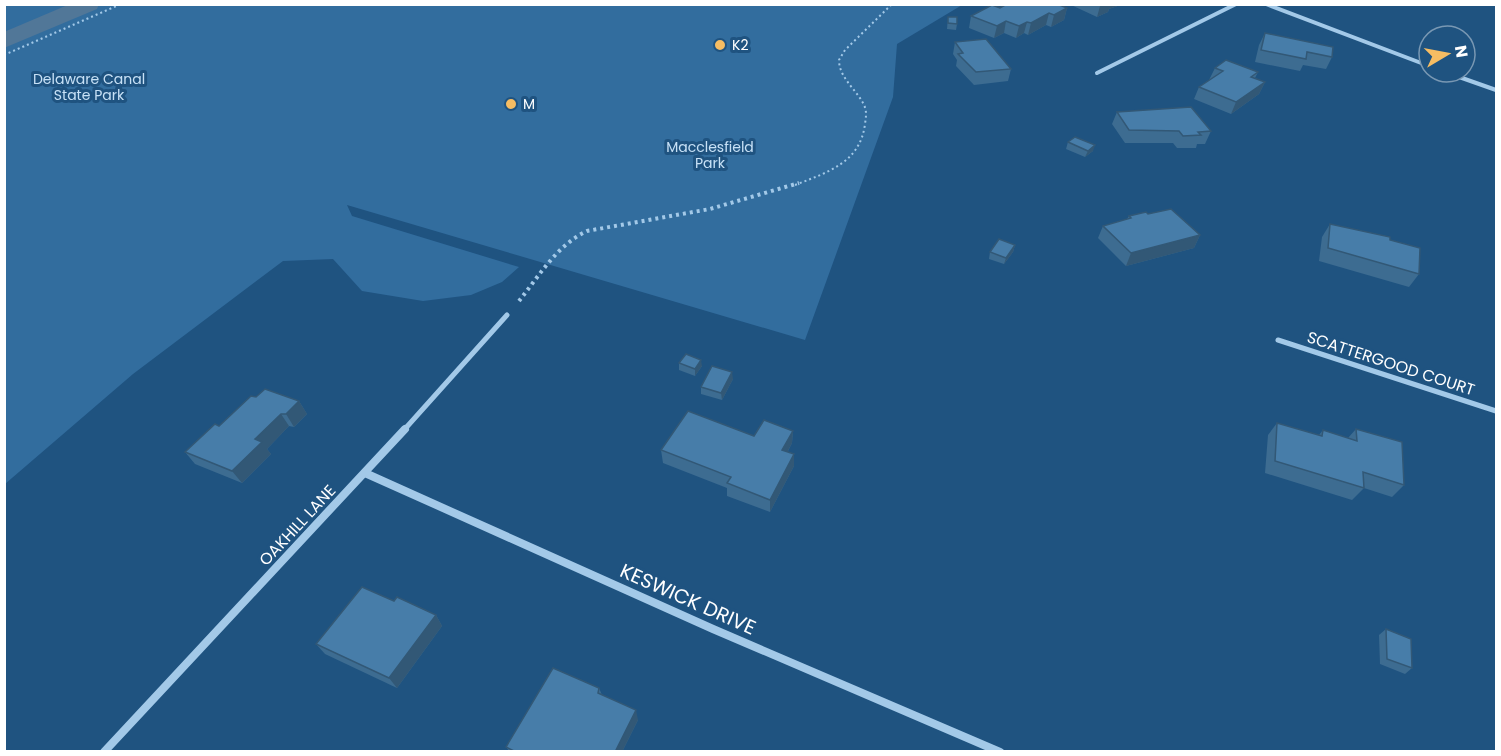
<svg xmlns="http://www.w3.org/2000/svg" width="1501" height="756" viewBox="0 0 1501 756" font-family="Poppins,sans-serif">
<style>
.green{fill:#326d9e}
.lines{fill:none;stroke-linecap:round;stroke-linejoin:round}
.canal{fill:#517798;fill-rule:evenodd}
.path-far1{stroke:#a3c9e8;stroke-width:2;stroke-dasharray:2 3;stroke-linecap:butt}
.path{stroke:#a3c9e8;stroke-width:4;stroke-dasharray:3 4;stroke-linecap:butt}
.minor-far2{stroke:#a3c9e8;stroke-width:4}
.minor-far1{stroke:#a3c9e8;stroke-width:5}
.minor{stroke:#a3c9e8;stroke-width:8}
.wall{fill:#3d6c91}
.shaded-wall{fill:#325876}
.building{fill:#477da9;stroke:#325876;stroke-width:1.5}
.poi-dot{fill:#f6bd63;stroke:#1f5380;stroke-width:2}
.labels{text-anchor:middle;stroke-width:6;stroke-linejoin:round;paint-order:stroke}
.far-poi-label{font-size:14px;fill:#fff;stroke:#1f5380;text-anchor:start}
.far-park-label{font-size:14px;fill:#c7e1f6;stroke:#1f5380}
.street-label{font-size:16px;fill:#fff;stroke:#1f5380}
.near-street-label{font-size:20px;fill:#fff;stroke:#1f5380}
</style>
<rect width="100%" height="100%" fill="#1f5380"/>
<!-- green -->
<path class="green" d="M 5,4 L 962,4 L 962,5 L 897,44 L 893,97 L 805,340 L 347,205 L 352,216 L 519,267 L 502,282 L 471,295 L 423,301 L 362,291 L 333,259 L 283,261 L 133,374 L 5,484 Z"/>
<g class="lines">
<!-- canal -->
<path class="canal" d="M 70,4 L 99,4 L 97,9 L 4,48 L 4,32 Z"/>
<!-- path-far1 -->
<g class="path-far1">
<path d="M 4,55 L 121,4"/>
<path d="M 795,185 C 828,172 860,163 865,124 C 866,117 867,111 864,105 C 857,90 839,78 839,60 L 845,50 L 892,4"/>
</g>
<!-- path -->
<path class="path" d="M 519,301 C 539,276 557,245 587,231 L 710,209 L 799,183"/>
<!-- minor-far2 -->
<g class="minor-far2">
<path d="M 1266,4 L 1429,66"/>
<path d="M 1445,72 L 1496,90"/>
<path d="M 1097,73 L 1236,4"/>
</g>
<!-- minor-far1 -->
<g class="minor-far1">
<path d="M 1278,340 L 1496,411"/>
<path d="M 404,430 L 507,315"/>
</g>
<!-- minor -->
<g class="minor">
<path d="M 365,473 L 713,629 L 1000,752"/>
<path d="M 104,752 L 405,429"/>
</g>
</g>
<!-- wall -->
<g class="wall">
<path d="M 1069,4 L 1123,4 L 1109,9 L 1108,12 L 1097,17 Z"/>
<path d="M 1000,8 L 1067,8 L 1064,20 L 1051,27 L 1046,25 L 1028,35 L 1024,33 L 1016,38 L 1004,33 L 994,38 L 969,28 L 971,16 Z"/>
<path d="M 948,17 L 957,24 L 956,30 L 947,29 Z"/>
<path d="M 1265,33 L 1332,57 L 1326,69 L 1303,65 L 1300,71 L 1255,62 L 1259,45 Z"/>
<path d="M 955,42 L 1011,69 L 1008,81 L 974,85 L 956,66 L 957,60 L 953,54 Z"/>
<path d="M 1215,68 L 1258,72 L 1255,78 L 1265,82 L 1259,94 L 1231,114 L 1194,99 L 1199,87 L 1209,80 Z"/>
<path d="M 1117,112 L 1211,131 L 1205,144 L 1197,144 L 1196,148 L 1177,148 L 1173,143 L 1125,143 L 1112,124 Z"/>
<path d="M 1068,142 L 1093,151 L 1085,157 L 1066,149 Z"/>
<path d="M 1148,214 L 1200,235 L 1194,248 L 1126,266 L 1098,238 L 1103,226 L 1127,219 L 1129,216 Z"/>
<path d="M 1330,224 L 1390,240 L 1419,274 L 1409,287 L 1319,261 L 1322,237 Z"/>
<path d="M 1015,245 L 1013,252 L 1004,264 L 989,259 L 990,252 Z"/>
<path d="M 679,363 L 702,366 L 695,376 L 679,370 Z"/>
<path d="M 733,379 L 722,400 L 701,394 L 701,387 Z"/>
<path d="M 256,397 L 299,401 L 307,414 L 294,427 L 289,426 L 267,449 L 271,454 L 242,483 L 195,464 L 185,452 Z"/>
<path d="M 1277,423 L 1319,435 L 1323,430 L 1348,438 L 1356,429 L 1404,485 L 1392,497 L 1364,488 L 1352,500 L 1265,473 L 1268,435 Z"/>
<path d="M 793,431 L 792,443 L 788,451 L 794,466 L 770,512 L 727,496 L 727,488 L 663,463 L 661,450 Z"/>
<path d="M 436,615 L 442,626 L 397,688 L 325,654 L 316,644 Z"/>
<path d="M 1386,629 L 1412,668 L 1405,674 L 1380,664 L 1379,635 Z"/>
<path d="M 599,688 L 602,695 L 638,720 L 622,752 L 510,752 L 506,747 Z"/>
</g>
<!-- shaded-wall -->
<g class="shaded-wall">
<path d="M 1103,4 L 1123,4 L 1109,9 L 1108,12 L 1097,17 L 1100,6 Z"/>
<path d="M 1067,8 L 1064,20 L 1051,27 L 1054,15 Z"/>
<path d="M 1049,13 L 1046,25 L 1028,35 L 1031,23 Z"/>
<path d="M 1006,21 L 1004,33 L 994,38 L 997,26 Z"/>
<path d="M 1027,22 L 1024,33 L 1016,38 L 1019,26 Z"/>
<path d="M 1265,82 L 1259,94 L 1231,114 L 1236,102 Z"/>
<path d="M 1095,145 L 1093,151 L 1085,157 L 1088,151 Z"/>
<path d="M 1200,235 L 1194,248 L 1126,266 L 1131,253 Z"/>
<path d="M 1015,245 L 1013,252 L 1004,264 L 1006,258 Z"/>
<path d="M 701,360 L 702,366 L 695,376 L 695,369 Z"/>
<path d="M 732,372 L 733,379 L 722,400 L 721,393 Z"/>
<path d="M 299,401 L 307,414 L 294,427 L 286,414 Z"/>
<path d="M 281,414 L 289,426 L 267,449 L 271,454 L 242,483 L 232,471 L 255,439 Z"/>
<path d="M 793,431 L 792,443 L 782,462 L 782,450 Z"/>
<path d="M 794,454 L 794,466 L 770,512 L 770,500 Z"/>
<path d="M 436,615 L 442,626 L 397,688 L 389,678 Z"/>
<path d="M 636,710 L 638,720 L 622,752 L 615,752 Z"/>
</g>
<!-- building -->
<g class="building">
<path d="M 1007,4 L 1057,4 L 1067,8 L 1054,15 L 1049,13 L 1031,23 L 1027,22 L 1019,26 L 1006,21 L 997,26 L 971,16 L 992,5 L 1000,8 Z"/>
<path d="M 948,17 L 957,17 L 957,24 L 948,23 Z"/>
<path d="M 1265,33 L 1333,47 L 1332,57 L 1307,52 L 1306,59 L 1261,50 Z"/>
<path d="M 986,39 L 1011,69 L 976,72 L 958,54 L 963,53 L 955,42 Z"/>
<path d="M 1226,60 L 1258,72 L 1251,77 L 1265,82 L 1236,102 L 1199,87 L 1223,71 L 1215,68 Z"/>
<path d="M 1191,107 L 1211,131 L 1198,132 L 1201,135 L 1183,136 L 1179,131 L 1129,130 L 1117,112 Z"/>
<path d="M 1075,137 L 1095,145 L 1088,151 L 1068,142 Z"/>
<path d="M 1171,209 L 1200,235 L 1131,253 L 1103,226 L 1131,218 L 1129,216 L 1146,212 L 1148,214 Z"/>
<path d="M 1330,224 L 1390,237 L 1390,240 L 1420,248 L 1419,274 L 1328,248 Z"/>
<path d="M 999,239 L 1015,245 L 1006,258 L 990,252 Z"/>
<path d="M 686,354 L 701,360 L 695,369 L 679,363 Z"/>
<path d="M 712,366 L 732,372 L 721,393 L 701,387 Z"/>
<path d="M 265,389 L 299,401 L 286,414 L 281,414 L 255,439 L 262,442 L 232,471 L 185,452 L 215,424 L 219,426 L 251,396 L 256,397 Z"/>
<path d="M 688,411 L 754,436 L 764,420 L 793,431 L 782,450 L 794,454 L 770,500 L 727,483 L 731,477 L 661,450 Z"/>
<path d="M 1277,423 L 1322,436 L 1323,430 L 1357,441 L 1356,429 L 1402,442 L 1404,485 L 1363,472 L 1364,488 L 1275,461 Z"/>
<path d="M 362,587 L 394,601 L 397,597 L 436,615 L 389,678 L 316,644 Z"/>
<path d="M 1386,629 L 1411,639 L 1412,668 L 1387,659 Z"/>
<path d="M 553,668 L 599,688 L 598,693 L 636,710 L 615,752 L 516,752 L 506,747 Z"/>
</g>
<!-- markers -->
<g class="poi-dot">
<circle cx="720" cy="45" r="6"/>
<circle cx="511" cy="104" r="6"/>
</g>
<g class="labels">
<!-- far-poi labels -->
<g class="far-poi-label">
<text x="732" y="50">K2</text>
<text x="523" y="109">M</text>
</g>
<!-- far-park labels -->
<g class="far-park-label">
<text x="89" y="84">Delaware Canal<tspan x="89" dy="16">State Park</tspan></text>
<text x="710" y="152">Macclesfield<tspan x="710" dy="16">Park</tspan></text>
</g>
<!-- street labels -->
<g class="street-label">
<text transform="translate(1391 363) rotate(18)" y="6">SCATTERGOOD COURT</text>
<text transform="translate(297 525) rotate(-47)" y="6">OAKHILL LANE</text>
</g>
<!-- near-street labels -->
<g class="near-street-label">
<text transform="translate(688 599) rotate(24)" y="7">KESWICK DRIVE</text>
</g>
</g>
<!-- border -->
<rect width="1501" height="756" fill="none" stroke="#ffffff" stroke-width="12"/>
<!-- north arrow -->
<g transform="translate(1447 54) rotate(80)"><circle r="28" fill="#1f5380" stroke="#7998b3" stroke-width="1.5"/>
<path d="M0-4.5L10 22L0 15L-10 22Z" fill="#f6bd63"/>
<text y="-9" font-size="16" font-weight="bold" text-anchor="middle" fill="#ffffff">N</text>
</g>
</svg>
